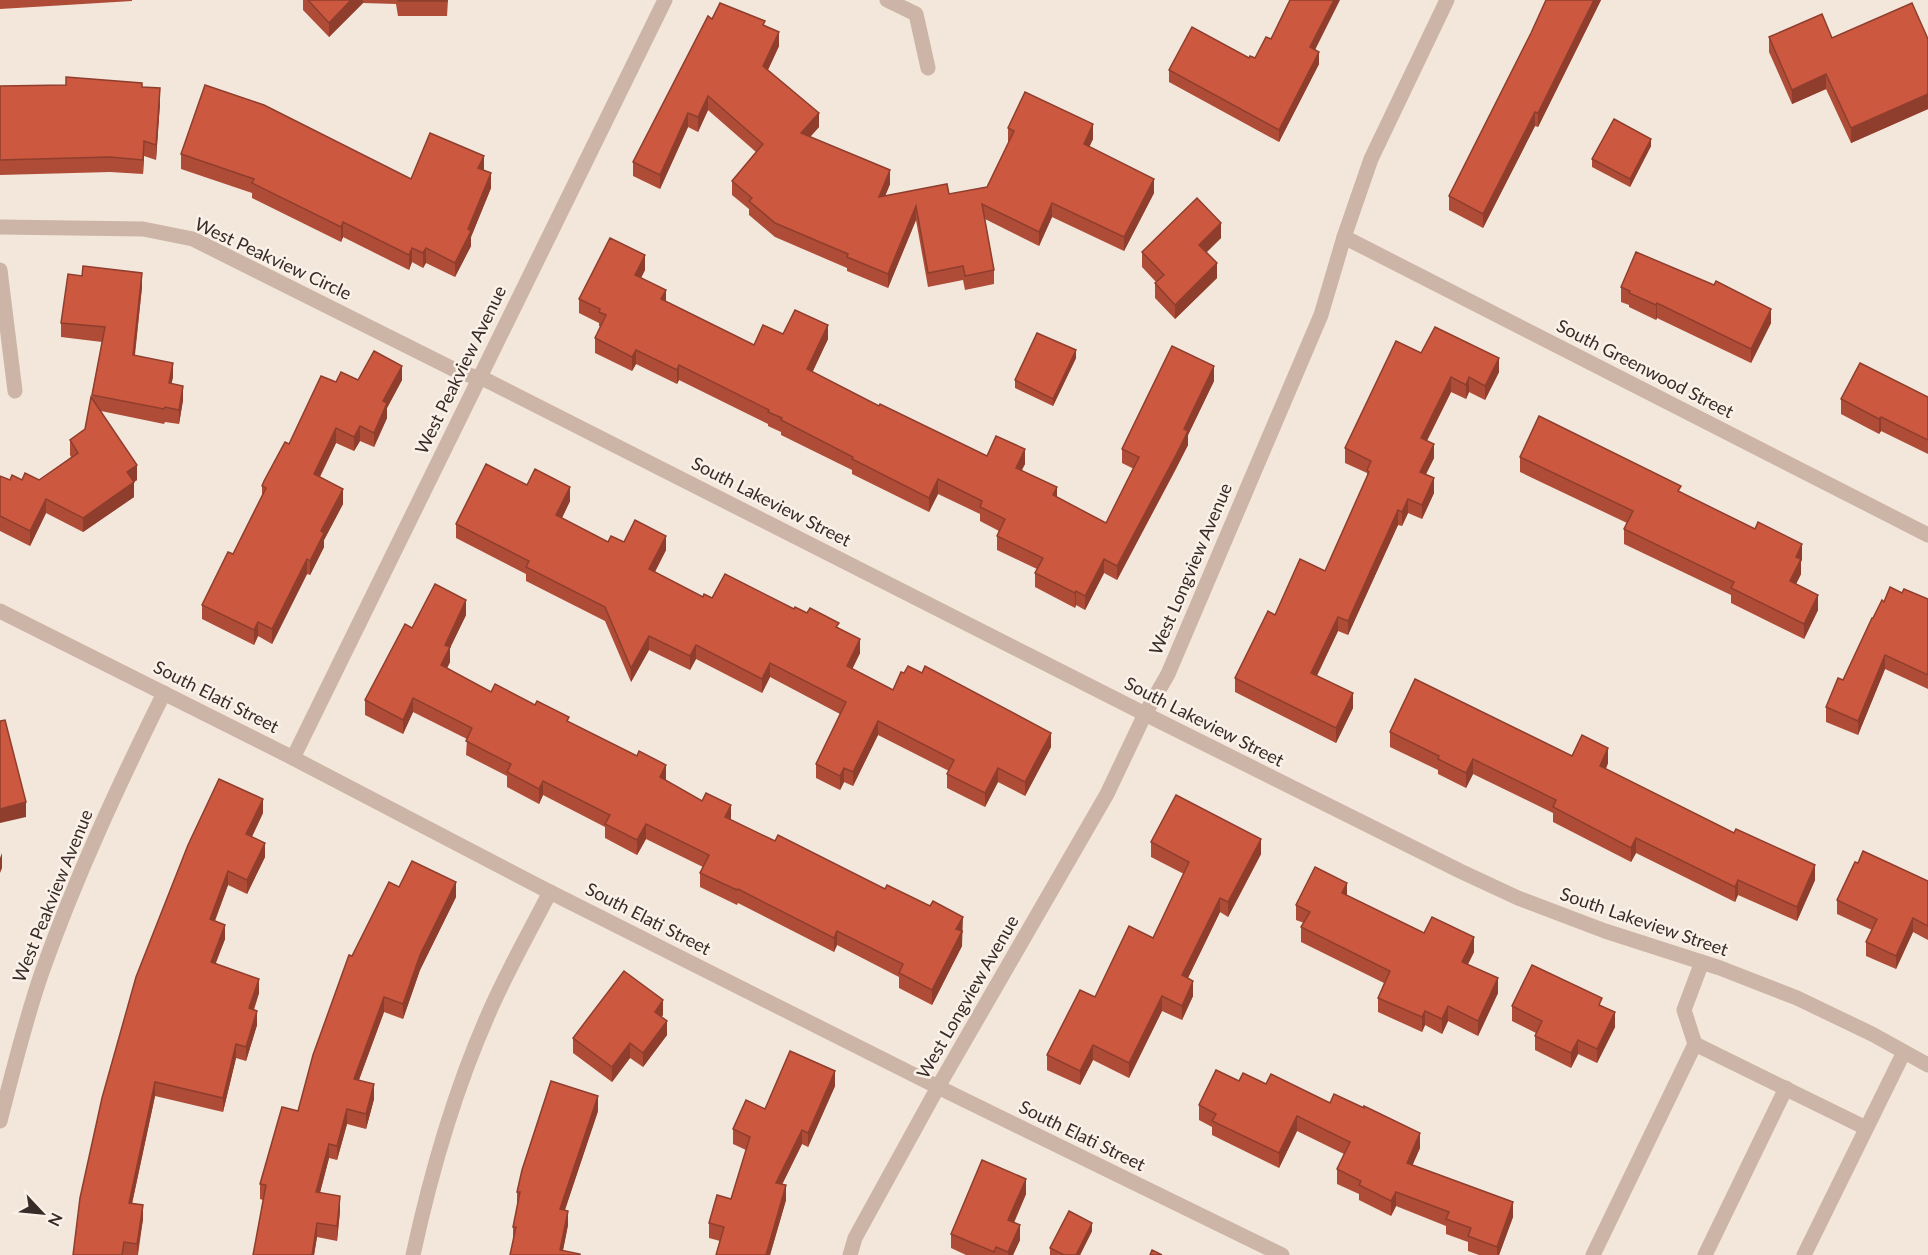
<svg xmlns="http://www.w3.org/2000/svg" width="1928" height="1255" viewBox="0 0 1928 1255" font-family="Lato,sans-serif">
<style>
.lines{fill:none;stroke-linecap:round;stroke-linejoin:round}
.minor{stroke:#ccb5a6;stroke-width:15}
.wall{fill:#af4c37}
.shaded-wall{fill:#8f3e2d}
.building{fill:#cc5840;stroke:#8f3e2d;stroke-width:1.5}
.labels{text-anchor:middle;stroke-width:5;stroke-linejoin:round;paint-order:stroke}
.street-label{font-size:18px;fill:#382b28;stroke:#faf1e8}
</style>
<rect width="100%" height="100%" fill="#f3e6db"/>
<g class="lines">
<!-- minor -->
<g class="minor">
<path d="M 887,0 L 916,14 L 928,68"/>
<path d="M 0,227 L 143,229 L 193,239 L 461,373 L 484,379 L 1145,714 L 1460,871 L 1518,898 L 1605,931 L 1720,968 L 1797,998 L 1872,1034 L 1928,1065"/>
<path d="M 1344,237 L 1928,535"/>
<path d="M 0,270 L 15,391"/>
<path d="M 0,611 L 293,758 L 542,888 L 938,1087 L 1282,1255"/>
<path d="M 293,758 L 665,0"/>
<path d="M 1695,1044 L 1866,1128"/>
<path d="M 0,1121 C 13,1071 25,1021 42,972 C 76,876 119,784 164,693"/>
<path d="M 413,1255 C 431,1172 454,1092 488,1015 C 506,973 529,933 550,892"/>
<path d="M 850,1255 L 855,1238 L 938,1087 L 1107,794 L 1145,714 L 1168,674 L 1321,315 L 1344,237 L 1371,159 L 1447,0"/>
<path d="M 1593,1255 L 1695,1044 L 1684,1010 L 1702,962"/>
<path d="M 1705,1255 L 1786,1088"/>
<path d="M 1804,1255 L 1904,1052"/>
</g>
</g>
<!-- wall -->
<g class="wall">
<path d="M 0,0 L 132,0 L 132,1 L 0,9 Z"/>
<path d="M 303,0 L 448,0 L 447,16 L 398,16 L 396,4 L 363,3 L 329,37 L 303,10 Z"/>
<path d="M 1546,0 L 1601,0 L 1538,127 L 1535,126 L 1483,228 L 1449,210 L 1449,196 L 1531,33 Z"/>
<path d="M 712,19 L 765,26 L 779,46 L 768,70 L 819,127 L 810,137 L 890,184 L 885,196 L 949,194 L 987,187 L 1009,143 L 1008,142 L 1008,128 L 1093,139 L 1089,147 L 1154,193 L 1124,251 L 1052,217 L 1039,246 L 985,219 L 994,270 L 994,284 L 965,290 L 963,280 L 928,287 L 916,220 L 888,288 L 847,271 L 847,268 L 775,237 L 749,215 L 749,209 L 732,195 L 732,181 L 756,152 L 708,110 L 698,132 L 688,127 L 660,189 L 633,176 L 633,162 Z"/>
<path d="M 1769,37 L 1928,39 L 1928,109 L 1851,143 L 1826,89 L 1792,104 L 1769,52 Z"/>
<path d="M 1271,39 L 1315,50 L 1319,64 L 1279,142 L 1169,82 L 1169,70 L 1249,58 L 1255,58 Z"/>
<path d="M 0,86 L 142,87 L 160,103 L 156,160 L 144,156 L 143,174 L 110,172 L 0,175 Z"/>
<path d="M 1651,146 L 1630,187 L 1592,167 L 1592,159 Z"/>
<path d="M 181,154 L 411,179 L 484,170 L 491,188 L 471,237 L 471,246 L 455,277 L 426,263 L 423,268 L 412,262 L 409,270 L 343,237 L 341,242 L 252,198 L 252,193 L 181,169 Z"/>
<path d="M 1221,238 L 1206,252 L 1217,278 L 1175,319 L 1155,298 L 1155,283 L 1156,282 L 1142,267 L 1142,252 Z"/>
<path d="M 645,270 L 641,278 L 666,301 L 754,345 L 783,334 L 828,339 L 812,372 L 879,406 L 987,456 L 1025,464 L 1021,470 L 1057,497 L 1106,523 L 1134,469 L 1122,463 L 1122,449 L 1214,381 L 1188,435 L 1188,445 L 1176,469 L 1117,580 L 1104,573 L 1085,610 L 1076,605 L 1075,608 L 1035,587 L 1035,573 L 1037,569 L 997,550 L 997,536 L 999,531 L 980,521 L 980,514 L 938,494 L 929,512 L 852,474 L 852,470 L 781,435 L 781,432 L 768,426 L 768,424 L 679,380 L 677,384 L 636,364 L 632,371 L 595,353 L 595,338 L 601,327 L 599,326 L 599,323 L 579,313 L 579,299 Z"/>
<path d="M 142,287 L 135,355 L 173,377 L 171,383 L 183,400 L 179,424 L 165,422 L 164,424 L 101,411 L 137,480 L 134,482 L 134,497 L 83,532 L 46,513 L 30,546 L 0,531 L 0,476 L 10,480 L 39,480 L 71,457 L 70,455 L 70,440 L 85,429 L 102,342 L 61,337 L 61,323 Z"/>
<path d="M 1621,287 L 1771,323 L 1751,363 L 1657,318 L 1656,320 L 1629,307 L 1629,305 L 1621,302 Z"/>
<path d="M 1421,353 L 1499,372 L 1485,400 L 1469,392 L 1466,399 L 1451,392 L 1427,441 L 1434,458 L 1426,474 L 1434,493 L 1422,519 L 1408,513 L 1402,526 L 1398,525 L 1348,635 L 1338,631 L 1317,676 L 1353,708 L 1336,743 L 1235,692 L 1235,678 L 1275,615 L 1325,571 L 1367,478 L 1367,473 L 1345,463 L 1345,448 Z"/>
<path d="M 1076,358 L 1053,406 L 1015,388 L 1015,380 Z"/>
<path d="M 358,380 L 402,380 L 387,408 L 387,418 L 374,447 L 360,441 L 354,451 L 336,443 L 320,477 L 343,504 L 324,540 L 324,547 L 310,575 L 307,574 L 272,644 L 258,636 L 254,645 L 202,619 L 202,605 L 233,554 L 262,496 L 262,486 L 289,444 L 336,382 Z"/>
<path d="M 1928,397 L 1928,454 L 1881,431 L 1879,434 L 1841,414 L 1841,399 Z"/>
<path d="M 1520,457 L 1681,492 L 1802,559 L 1801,562 L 1801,574 L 1796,584 L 1818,610 L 1804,639 L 1731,603 L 1731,595 L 1624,544 L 1624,529 L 1627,523 L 1520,472 Z"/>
<path d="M 527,485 L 570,501 L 562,518 L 608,542 L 624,542 L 666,550 L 655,572 L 703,597 L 794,609 L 839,628 L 860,653 L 852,669 L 893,690 L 1051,747 L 1025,796 L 998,782 L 985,807 L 947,788 L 947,774 L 949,771 L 878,735 L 853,786 L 844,782 L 840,790 L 816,778 L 816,764 L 840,714 L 770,677 L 762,693 L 696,659 L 690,670 L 649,650 L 631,682 L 605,621 L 526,581 L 526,574 L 456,538 L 456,524 Z"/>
<path d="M 1902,593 L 1928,599 L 1928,689 L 1885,669 L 1858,735 L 1826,722 L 1826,707 L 1843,680 L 1873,618 Z"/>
<path d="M 466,615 L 450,648 L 450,662 L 447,668 L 491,692 L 569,722 L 666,779 L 665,780 L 730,820 L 963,931 L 962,934 L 962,946 L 932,1005 L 899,988 L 899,977 L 837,945 L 834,952 L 738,903 L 737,905 L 700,887 L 700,873 L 703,867 L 646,839 L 637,855 L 605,838 L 605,827 L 543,795 L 539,804 L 507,787 L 507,776 L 466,755 L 467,739 L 413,712 L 403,734 L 365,715 L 365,700 L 412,628 Z"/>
<path d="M 1390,732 L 1572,756 L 1608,763 L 1606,769 L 1815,880 L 1797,921 L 1738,895 L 1735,902 L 1636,853 L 1631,862 L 1553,822 L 1553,813 L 1473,774 L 1466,788 L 1438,774 L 1438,770 L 1390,747 Z"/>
<path d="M 263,813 L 252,837 L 265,857 L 247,894 L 228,885 L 215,921 L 225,939 L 215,964 L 259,993 L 254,1010 L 257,1025 L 246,1061 L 236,1058 L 223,1112 L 155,1096 L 132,1204 L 143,1219 L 138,1255 L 73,1255 L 136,977 Z"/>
<path d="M 1151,842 L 1261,854 L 1228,917 L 1220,912 L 1188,978 L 1193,996 L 1182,1020 L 1162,1011 L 1129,1078 L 1093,1060 L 1080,1085 L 1047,1070 L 1047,1055 L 1095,997 L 1153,938 L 1184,874 L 1151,857 Z"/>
<path d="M 1928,881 L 1928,940 L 1913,932 L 1896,969 L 1866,956 L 1866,942 L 1872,930 L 1837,914 L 1837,900 Z"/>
<path d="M 399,887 L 456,897 L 420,970 L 403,1019 L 384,1012 L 359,1080 L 374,1099 L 366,1129 L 347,1124 L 337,1160 L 329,1158 L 320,1193 L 340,1211 L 337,1241 L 317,1237 L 314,1255 L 253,1255 L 263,1200 L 260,1199 L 260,1184 L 298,1111 L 352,956 Z"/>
<path d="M 1347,895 L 1424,933 L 1474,952 L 1468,964 L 1498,993 L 1478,1036 L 1448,1021 L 1442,1034 L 1425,1025 L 1422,1032 L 1378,1012 L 1378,998 L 1384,983 L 1301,942 L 1301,927 L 1304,923 L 1296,920 L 1296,905 Z"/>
<path d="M 1512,1006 L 1602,1006 L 1615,1027 L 1597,1063 L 1578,1054 L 1571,1068 L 1535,1050 L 1535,1036 L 1536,1033 L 1512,1021 Z"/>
<path d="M 663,1015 L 661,1017 L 667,1035 L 643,1067 L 630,1058 L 612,1082 L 573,1053 L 573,1038 Z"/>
<path d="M 1239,1081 L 1266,1084 L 1420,1148 L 1412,1165 L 1513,1217 L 1499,1255 L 1479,1255 L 1468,1251 L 1468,1242 L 1446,1234 L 1446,1226 L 1396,1206 L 1391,1216 L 1359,1200 L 1359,1194 L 1337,1184 L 1337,1169 L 1344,1154 L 1297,1131 L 1279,1168 L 1212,1135 L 1212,1127 L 1199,1120 L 1199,1105 Z"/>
<path d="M 835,1086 L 808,1147 L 802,1144 L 782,1184 L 786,1200 L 770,1255 L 716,1255 L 720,1241 L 709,1238 L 709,1223 L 731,1199 L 746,1150 L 733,1144 L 733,1129 L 765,1109 Z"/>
<path d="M 598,1111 L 565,1210 L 568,1225 L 563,1250 L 513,1241 L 513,1227 L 517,1206 L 517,1192 Z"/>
<path d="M 1026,1194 L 1014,1223 L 1020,1240 L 1013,1255 L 966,1255 L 951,1248 L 951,1234 Z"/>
<path d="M 1092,1231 L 1080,1255 L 1050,1255 L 1050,1248 Z"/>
</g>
<!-- shaded-wall -->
<g class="shaded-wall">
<path d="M 351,0 L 363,0 L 363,3 L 329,37 L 329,23 Z"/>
<path d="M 1334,0 L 1340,0 L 1310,60 L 1310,47 Z"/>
<path d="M 1594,0 L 1601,0 L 1538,127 L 1538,113 Z"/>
<path d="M 779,32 L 779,46 L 763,80 L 763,66 Z"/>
<path d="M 1319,52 L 1319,64 L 1279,142 L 1279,130 Z"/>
<path d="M 1826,74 L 1826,89 L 1792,104 L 1792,90 Z"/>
<path d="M 160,88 L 160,103 L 156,160 L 156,145 Z"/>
<path d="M 1928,94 L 1928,109 L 1851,143 L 1851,128 Z"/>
<path d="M 708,96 L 708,110 L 698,132 L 698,117 Z"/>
<path d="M 1535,112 L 1535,126 L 1483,228 L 1483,214 Z"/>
<path d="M 688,113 L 688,127 L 660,189 L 660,175 Z"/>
<path d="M 819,113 L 819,127 L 801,147 L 801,133 Z"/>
<path d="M 1093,124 L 1093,139 L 1084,158 L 1084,144 Z"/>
<path d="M 1651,139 L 1651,146 L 1630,187 L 1630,179 Z"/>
<path d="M 144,141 L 144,156 L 143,174 L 143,160 Z"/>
<path d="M 484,156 L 484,170 L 478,168 Z"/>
<path d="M 890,170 L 890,184 L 879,211 L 879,197 Z"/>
<path d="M 491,173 L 491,188 L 471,237 L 471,246 L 455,277 L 455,263 Z"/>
<path d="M 1154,179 L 1154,193 L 1124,251 L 1124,237 Z"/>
<path d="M 1052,203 L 1052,217 L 1039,246 L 1039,232 Z"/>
<path d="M 916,206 L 916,220 L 888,288 L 888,274 Z"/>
<path d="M 343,222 L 343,237 L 341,242 L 341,227 Z"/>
<path d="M 1221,223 L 1221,238 L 1199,260 L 1199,245 Z"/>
<path d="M 412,248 L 412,262 L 409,270 L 409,255 Z"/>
<path d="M 426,248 L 426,263 L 423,268 L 423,253 Z"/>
<path d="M 645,255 L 645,270 L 635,289 L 635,275 Z"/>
<path d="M 1217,263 L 1217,278 L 1175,319 L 1175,305 Z"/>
<path d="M 142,273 L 142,287 L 133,369 L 133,355 Z"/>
<path d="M 666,290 L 666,304 L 661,299 Z"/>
<path d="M 1657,303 L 1657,318 L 1656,320 L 1656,305 Z"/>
<path d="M 1771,309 L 1771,323 L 1751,363 L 1751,349 Z"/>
<path d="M 828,325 L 828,339 L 807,384 L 807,369 Z"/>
<path d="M 636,350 L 636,364 L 632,371 L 632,357 Z"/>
<path d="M 1076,350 L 1076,358 L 1053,406 L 1053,399 Z"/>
<path d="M 1499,358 L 1499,372 L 1485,400 L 1485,386 Z"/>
<path d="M 173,363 L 173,377 L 169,397 L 169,383 Z"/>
<path d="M 679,365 L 679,380 L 677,384 L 677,370 Z"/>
<path d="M 402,366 L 402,380 L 387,408 L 387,418 L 374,447 L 374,433 L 383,401 Z"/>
<path d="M 1214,366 L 1214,381 L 1188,435 L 1188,445 L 1117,580 L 1117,566 Z"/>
<path d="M 1451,377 L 1451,392 L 1421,452 L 1421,438 Z"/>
<path d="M 1469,377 L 1469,392 L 1466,399 L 1466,385 Z"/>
<path d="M 183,386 L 183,400 L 179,424 L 179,410 Z"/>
<path d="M 1881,417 L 1881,431 L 1879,434 L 1879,419 Z"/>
<path d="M 360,426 L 360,441 L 354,451 L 354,437 Z"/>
<path d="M 336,428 L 336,443 L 314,488 L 314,474 Z"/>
<path d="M 1434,444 L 1434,458 L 1420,486 L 1420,472 Z"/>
<path d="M 1025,449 L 1025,464 L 1016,482 L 1016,468 Z"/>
<path d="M 137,465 L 137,480 L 127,486 L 127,472 Z"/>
<path d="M 1434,478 L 1434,493 L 1422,519 L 1422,505 Z"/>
<path d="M 938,479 L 938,494 L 929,512 L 929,498 Z"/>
<path d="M 134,482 L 134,497 L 83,532 L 83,518 Z"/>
<path d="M 570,487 L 570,501 L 556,530 L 556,515 Z"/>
<path d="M 1057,487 L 1057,502 L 1053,495 Z"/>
<path d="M 343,489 L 343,504 L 324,540 L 324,547 L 310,575 L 310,561 L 321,531 Z"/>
<path d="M 46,499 L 46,513 L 30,546 L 30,531 Z"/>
<path d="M 1408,499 L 1408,513 L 1402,526 L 1402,512 Z"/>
<path d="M 1398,510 L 1398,525 L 1348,635 L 1348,621 Z"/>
<path d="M 666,536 L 666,550 L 649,583 L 649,569 Z"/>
<path d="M 1802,544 L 1802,559 L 1801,562 L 1801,574 L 1790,596 L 1790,581 L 1796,557 Z"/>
<path d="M 307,559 L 307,574 L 272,644 L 272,629 Z"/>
<path d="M 1104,559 L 1104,573 L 1085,610 L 1085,596 Z"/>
<path d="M 1076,591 L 1076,605 L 1075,608 L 1075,593 Z"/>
<path d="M 1818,595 L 1818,610 L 1804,639 L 1804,624 Z"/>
<path d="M 466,600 L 466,615 L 450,648 L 450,662 L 441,680 L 441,665 L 445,645 Z"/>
<path d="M 1338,617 L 1338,631 L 1311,687 L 1311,673 Z"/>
<path d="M 258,622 L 258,636 L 254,645 L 254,630 Z"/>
<path d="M 649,636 L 649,650 L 631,682 L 631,668 Z"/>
<path d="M 860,639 L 860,653 L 847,680 L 847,666 Z"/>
<path d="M 696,645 L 696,659 L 690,670 L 690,656 Z"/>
<path d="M 1885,655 L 1885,669 L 1858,735 L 1858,721 Z"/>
<path d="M 770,663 L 770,677 L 762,693 L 762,679 Z"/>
<path d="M 1353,693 L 1353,708 L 1336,743 L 1336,728 Z"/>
<path d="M 413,698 L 413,712 L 403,734 L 403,720 Z"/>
<path d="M 878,721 L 878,735 L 853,786 L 853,772 Z"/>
<path d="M 1051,733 L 1051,747 L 1025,796 L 1025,782 Z"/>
<path d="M 1608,748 L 1608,763 L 1600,781 L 1600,766 Z"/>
<path d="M 1473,759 L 1473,774 L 1466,788 L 1466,773 Z"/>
<path d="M 666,765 L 666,779 L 660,792 L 660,777 Z"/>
<path d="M 844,768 L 844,782 L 840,790 L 840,776 Z"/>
<path d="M 998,768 L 998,782 L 985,807 L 985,793 Z"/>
<path d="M 543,781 L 543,795 L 539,804 L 539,789 Z"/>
<path d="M 263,799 L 263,813 L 246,848 L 246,834 Z"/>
<path d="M 26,802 L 26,817 L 0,823 L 0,809 Z"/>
<path d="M 731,805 L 731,819 L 725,832 L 725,817 Z"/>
<path d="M 646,824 L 646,839 L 637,855 L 637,840 Z"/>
<path d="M 1636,838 L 1636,853 L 1631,862 L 1631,848 Z"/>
<path d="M 1261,839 L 1261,854 L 1228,917 L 1228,902 Z"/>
<path d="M 265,843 L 265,857 L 247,894 L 247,880 Z"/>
<path d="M 2,853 L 2,868 L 0,873 L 0,858 Z"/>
<path d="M 1815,865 L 1815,880 L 1797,921 L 1797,907 Z"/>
<path d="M 228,871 L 228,885 L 210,933 L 210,919 Z"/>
<path d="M 1738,880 L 1738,895 L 1735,902 L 1735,887 Z"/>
<path d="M 456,882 L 456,897 L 420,970 L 403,1019 L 403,1004 L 420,955 Z"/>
<path d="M 1347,883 L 1347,898 L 1342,893 Z"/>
<path d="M 1220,898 L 1220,912 L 1182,990 L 1182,975 Z"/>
<path d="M 963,917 L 962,946 L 932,1005 L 932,990 L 956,929 Z"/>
<path d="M 1913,918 L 1913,932 L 1896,969 L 1896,956 Z"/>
<path d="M 225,925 L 225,939 L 211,976 L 211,962 Z"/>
<path d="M 837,931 L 837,945 L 834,952 L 834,938 Z"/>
<path d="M 1474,937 L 1474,952 L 1462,976 L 1462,962 Z"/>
<path d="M 1498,978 L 1498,993 L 1478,1036 L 1478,1021 Z"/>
<path d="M 259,979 L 259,993 L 249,1022 L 249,1008 Z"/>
<path d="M 1193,981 L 1193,996 L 1182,1020 L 1182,1006 Z"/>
<path d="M 1162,996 L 1162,1011 L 1129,1078 L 1129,1063 Z"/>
<path d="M 384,997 L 384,1012 L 354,1093 L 354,1079 Z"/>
<path d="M 663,1000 L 663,1015 L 655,1026 L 655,1012 Z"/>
<path d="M 1448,1006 L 1448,1021 L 1442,1034 L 1442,1019 Z"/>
<path d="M 257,1011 L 257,1025 L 246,1061 L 246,1047 Z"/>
<path d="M 1425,1011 L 1425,1025 L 1422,1032 L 1422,1017 Z"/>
<path d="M 1615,1012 L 1615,1027 L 1597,1063 L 1597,1049 Z"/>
<path d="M 667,1021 L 667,1035 L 643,1067 L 643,1053 Z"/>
<path d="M 1578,1040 L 1578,1054 L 1571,1068 L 1571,1053 Z"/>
<path d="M 630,1043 L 630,1058 L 612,1082 L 612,1067 Z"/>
<path d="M 236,1044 L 236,1058 L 223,1112 L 223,1098 Z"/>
<path d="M 1093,1045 L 1093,1060 L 1080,1085 L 1080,1071 Z"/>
<path d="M 835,1071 L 835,1086 L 808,1147 L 808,1133 Z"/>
<path d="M 155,1082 L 155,1096 L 129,1217 L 129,1203 Z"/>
<path d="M 374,1084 L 374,1099 L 366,1129 L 366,1114 Z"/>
<path d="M 598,1096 L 598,1111 L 560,1224 L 560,1209 Z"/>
<path d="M 347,1109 L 347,1124 L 337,1160 L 337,1146 Z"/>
<path d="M 1297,1116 L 1297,1131 L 1279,1168 L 1279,1153 Z"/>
<path d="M 802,1130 L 802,1144 L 776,1197 L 776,1183 Z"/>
<path d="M 1420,1133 L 1420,1148 L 1407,1178 L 1407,1163 Z"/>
<path d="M 329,1144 L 329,1158 L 316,1207 L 316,1192 Z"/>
<path d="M 1026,1179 L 1026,1194 L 1008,1235 L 1008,1220 Z"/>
<path d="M 786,1185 L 786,1200 L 770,1255 L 766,1255 Z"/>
<path d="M 1396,1192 L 1396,1206 L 1391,1216 L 1391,1201 Z"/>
<path d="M 340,1196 L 340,1211 L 337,1241 L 337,1226 Z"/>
<path d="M 1513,1202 L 1513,1217 L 1499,1255 L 1497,1255 L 1497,1247 Z"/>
<path d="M 143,1205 L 143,1219 L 137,1255 L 137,1244 Z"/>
<path d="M 568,1211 L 568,1225 L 562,1255 L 560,1250 Z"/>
<path d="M 317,1223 L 317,1237 L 314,1255 L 312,1255 Z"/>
<path d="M 1092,1223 L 1092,1231 L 1080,1255 L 1076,1255 Z"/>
<path d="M 1020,1225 L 1020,1240 L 1013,1255 L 1008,1255 L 1008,1252 Z"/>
</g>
<!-- building -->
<g class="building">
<path d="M 308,0 L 351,0 L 329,23 Z"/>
<rect x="398" y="0" width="49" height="1"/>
<path d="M 1290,0 L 1334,0 L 1310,47 L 1319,52 L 1279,130 L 1169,70 L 1192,27 L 1249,58 L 1250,56 L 1255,58 L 1266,37 L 1271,39 Z"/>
<path d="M 1546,0 L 1594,0 L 1538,113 L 1535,112 L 1483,214 L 1449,196 L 1531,33 Z"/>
<path d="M 720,3 L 765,21 L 763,25 L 779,32 L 763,66 L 819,113 L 801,133 L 890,170 L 879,197 L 947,184 L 949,194 L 987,187 L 1014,131 L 1008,128 L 1025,92 L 1093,124 L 1084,144 L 1154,179 L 1124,237 L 1052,203 L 1039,232 L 982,204 L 994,270 L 965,276 L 963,266 L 928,273 L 916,206 L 888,274 L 847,257 L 848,254 L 775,223 L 749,201 L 752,198 L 732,181 L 763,144 L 708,96 L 698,117 L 688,113 L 660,175 L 633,162 L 708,16 L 712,19 Z"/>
<path d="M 1912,3 L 1928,39 L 1928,94 L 1851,128 L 1826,74 L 1792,90 L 1769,37 L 1822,14 L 1832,38 Z"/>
<path d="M 66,77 L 142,83 L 142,87 L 160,88 L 156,145 L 144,141 L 143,160 L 110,157 L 0,160 L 0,86 L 66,85 Z"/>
<path d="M 205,85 L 264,105 L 411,179 L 430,133 L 484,156 L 478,168 L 491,173 L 468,229 L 471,231 L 455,263 L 426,248 L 423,253 L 412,248 L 409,255 L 343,222 L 341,227 L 252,183 L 254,179 L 181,154 Z"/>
<path d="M 1614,119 L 1651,139 L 1630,179 L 1592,159 Z"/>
<path d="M 1197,198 L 1221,223 L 1199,245 L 1217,263 L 1175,305 L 1155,283 L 1164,275 L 1142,252 Z"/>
<path d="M 610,238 L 645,255 L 635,275 L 666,290 L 661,299 L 754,345 L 763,325 L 783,334 L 795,310 L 828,325 L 807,369 L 879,406 L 880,404 L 987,456 L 996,436 L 1025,449 L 1016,468 L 1057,487 L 1053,495 L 1106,523 L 1139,457 L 1122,449 L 1172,346 L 1214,366 L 1184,429 L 1188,431 L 1176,455 L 1117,566 L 1104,559 L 1085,596 L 1076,591 L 1075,593 L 1035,573 L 1043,558 L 997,536 L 1005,519 L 980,507 L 982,501 L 938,479 L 929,498 L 852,459 L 853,457 L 781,420 L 782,418 L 768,412 L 769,410 L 679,365 L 677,370 L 636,350 L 632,357 L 595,338 L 606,315 L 599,312 L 600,309 L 579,299 Z"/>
<path d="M 1636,252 L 1714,285 L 1716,281 L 1771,309 L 1751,349 L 1657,303 L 1656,305 L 1629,293 L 1630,291 L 1621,287 Z"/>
<path d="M 83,266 L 142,273 L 133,355 L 173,363 L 169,383 L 183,386 L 179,410 L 165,407 L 164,409 L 92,395 L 105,327 L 61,323 L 68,274 L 82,276 Z"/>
<path d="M 1435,327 L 1499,358 L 1485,386 L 1469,377 L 1466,385 L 1451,377 L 1421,438 L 1434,444 L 1420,472 L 1434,478 L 1422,505 L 1408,499 L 1402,512 L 1398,510 L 1348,621 L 1338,617 L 1311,673 L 1353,693 L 1336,728 L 1235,678 L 1268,611 L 1275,615 L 1300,559 L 1325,571 L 1369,472 L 1367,470 L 1371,461 L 1345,448 L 1396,341 L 1421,353 Z"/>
<path d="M 1037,333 L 1076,350 L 1053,399 L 1015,380 Z"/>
<path d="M 374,351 L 402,366 L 383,401 L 387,403 L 374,433 L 360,426 L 354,437 L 336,428 L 314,474 L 343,489 L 321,531 L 324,533 L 310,561 L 307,559 L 272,629 L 258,622 L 254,630 L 202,605 L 228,552 L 233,554 L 266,488 L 262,486 L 264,481 L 285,442 L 289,444 L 321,376 L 336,382 L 341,372 L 358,380 Z"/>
<path d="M 1860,363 L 1928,397 L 1928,440 L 1881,417 L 1879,419 L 1841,399 Z"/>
<path d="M 91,397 L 137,465 L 127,472 L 134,482 L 83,518 L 46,499 L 30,531 L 0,516 L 0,476 L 10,480 L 12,475 L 22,480 L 25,473 L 39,480 L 78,453 L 70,440 L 85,429 Z"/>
<path d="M 1539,416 L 1681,486 L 1678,491 L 1755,529 L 1758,522 L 1802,544 L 1796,557 L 1801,559 L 1790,581 L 1818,595 L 1804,624 L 1731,588 L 1734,582 L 1624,529 L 1633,511 L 1520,457 Z"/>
<path d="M 486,464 L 527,485 L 535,469 L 570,487 L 556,515 L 608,542 L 611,536 L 624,542 L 635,520 L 666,536 L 649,569 L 703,597 L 704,594 L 712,598 L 725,574 L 794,609 L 795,607 L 807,613 L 810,608 L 839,623 L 836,627 L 860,639 L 847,666 L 893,690 L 901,672 L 904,673 L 908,666 L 922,673 L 925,666 L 1051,733 L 1025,782 L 998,768 L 985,793 L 947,774 L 954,760 L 878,721 L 853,772 L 844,768 L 840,776 L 816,764 L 846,702 L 770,663 L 762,679 L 696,645 L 690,656 L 649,636 L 631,668 L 605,607 L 526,567 L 529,561 L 456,524 Z"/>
<path d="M 435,584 L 466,600 L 445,645 L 450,647 L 441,665 L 491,692 L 495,684 L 535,705 L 537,701 L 569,717 L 567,721 L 637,756 L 639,751 L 666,765 L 660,777 L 702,801 L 706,793 L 731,805 L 725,817 L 775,841 L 778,835 L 885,889 L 887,885 L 930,906 L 933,901 L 963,917 L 956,929 L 962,931 L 932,990 L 899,973 L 903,964 L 837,931 L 834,938 L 738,889 L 737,890 L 700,873 L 709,855 L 646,824 L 637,840 L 605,824 L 610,815 L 543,781 L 539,789 L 507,772 L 511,764 L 466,741 L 472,728 L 413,698 L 403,720 L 365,700 L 405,624 L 412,628 Z"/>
<path d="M 1890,587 L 1902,593 L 1904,589 L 1928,599 L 1928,675 L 1885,655 L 1858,721 L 1826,707 L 1838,678 L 1843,680 L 1872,618 L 1873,618 L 1882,600 L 1884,602 Z"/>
<path d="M 1415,679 L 1572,756 L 1582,735 L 1608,748 L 1600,766 L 1734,833 L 1736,829 L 1815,865 L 1797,907 L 1738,880 L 1735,887 L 1636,838 L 1631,848 L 1553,807 L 1556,800 L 1473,759 L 1466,773 L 1438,759 L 1439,756 L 1390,732 Z"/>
<path d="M 5,720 L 26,802 L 0,809 L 0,721 Z"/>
<path d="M 219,779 L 263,799 L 246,834 L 265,843 L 247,880 L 228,871 L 210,919 L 225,925 L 211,962 L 259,979 L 249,1008 L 257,1011 L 246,1047 L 236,1044 L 223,1098 L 155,1082 L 129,1203 L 143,1205 L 137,1244 L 124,1242 L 122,1255 L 73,1255 L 80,1198 L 102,1098 L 136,977 L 188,845 Z"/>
<path d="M 1176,795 L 1261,839 L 1228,902 L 1220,898 L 1182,975 L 1193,981 L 1182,1006 L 1162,996 L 1129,1063 L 1093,1045 L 1080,1071 L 1047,1055 L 1080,990 L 1095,997 L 1129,926 L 1153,938 L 1189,862 L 1151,842 Z"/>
<path d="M 1863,851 L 1928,881 L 1928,926 L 1913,918 L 1896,956 L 1866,942 L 1877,919 L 1837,900 L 1855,862 L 1858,863 Z"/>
<path d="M 412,861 L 456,882 L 420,955 L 403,1004 L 384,997 L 354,1079 L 374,1084 L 366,1114 L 347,1109 L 337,1146 L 329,1144 L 316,1192 L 340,1196 L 337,1226 L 317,1223 L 312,1255 L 253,1255 L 266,1185 L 260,1184 L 282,1107 L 298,1111 L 313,1055 L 349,955 L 352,956 L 389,882 L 399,887 Z"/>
<path d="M 1315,867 L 1347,883 L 1342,893 L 1424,933 L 1432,917 L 1474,937 L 1462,962 L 1498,978 L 1478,1021 L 1448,1006 L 1442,1019 L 1425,1011 L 1422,1017 L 1378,998 L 1390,971 L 1301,927 L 1310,912 L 1296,905 Z"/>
<path d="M 1532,965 L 1602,998 L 1599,1005 L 1615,1012 L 1597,1049 L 1578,1040 L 1571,1053 L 1535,1036 L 1542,1021 L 1512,1006 Z"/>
<path d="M 624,971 L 663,1000 L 655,1012 L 667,1021 L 643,1053 L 630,1043 L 612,1067 L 573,1038 Z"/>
<path d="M 790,1051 L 835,1071 L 808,1133 L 802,1130 L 776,1183 L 786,1185 L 766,1255 L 716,1255 L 724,1227 L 709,1223 L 717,1195 L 731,1199 L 750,1137 L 733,1129 L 746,1100 L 765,1109 Z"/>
<path d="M 1216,1070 L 1239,1081 L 1243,1073 L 1266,1084 L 1271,1074 L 1330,1103 L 1334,1094 L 1364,1108 L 1364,1106 L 1420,1133 L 1407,1163 L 1513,1202 L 1497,1247 L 1468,1236 L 1471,1228 L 1446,1219 L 1449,1212 L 1396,1192 L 1391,1201 L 1359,1185 L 1361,1181 L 1337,1169 L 1350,1142 L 1297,1116 L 1279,1153 L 1212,1121 L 1216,1114 L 1199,1105 Z"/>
<path d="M 551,1081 L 598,1096 L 560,1209 L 568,1211 L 560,1250 L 580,1254 L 580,1255 L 510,1255 L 516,1227 L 513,1227 L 520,1192 L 517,1192 L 522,1170 Z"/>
<path d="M 982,1160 L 1026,1179 L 1008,1220 L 1020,1225 L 1008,1252 L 996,1247 L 994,1252 L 951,1234 Z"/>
<path d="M 1069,1211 L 1092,1223 L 1076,1255 L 1064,1255 L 1050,1248 Z"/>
<path d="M 1152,1250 L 1162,1255 L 1150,1255 Z"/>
</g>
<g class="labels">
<!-- street labels -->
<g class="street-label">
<text transform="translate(273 259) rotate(25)" y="6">West Peakview Circle</text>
<text transform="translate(1645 369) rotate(27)" y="6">South Greenwood Street</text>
<text transform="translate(461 370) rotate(-64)" y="6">West Peakview Avenue</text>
<text transform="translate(771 502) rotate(27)" y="6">South Lakeview Street</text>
<text transform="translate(1191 569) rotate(-67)" y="6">West Longview Avenue</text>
<text transform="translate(216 697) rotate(27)" y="6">South Elati Street</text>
<text transform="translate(1204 722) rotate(27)" y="6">South Lakeview Street</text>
<text transform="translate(53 896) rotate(-68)" y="6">West Peakview Avenue</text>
<text transform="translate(648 919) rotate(27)" y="6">South Elati Street</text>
<text transform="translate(1644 922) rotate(19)" y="6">South Lakeview Street</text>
<text transform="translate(968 997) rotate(-60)" y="6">West Longview Avenue</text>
<text transform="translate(1082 1136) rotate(26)" y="6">South Elati Street</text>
</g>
</g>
<!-- north arrow -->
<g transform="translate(42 1213) rotate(116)" stroke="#faf1e8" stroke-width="4.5" paint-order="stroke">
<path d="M0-4.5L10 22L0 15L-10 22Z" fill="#382b28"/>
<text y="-9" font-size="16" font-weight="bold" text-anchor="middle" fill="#382b28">N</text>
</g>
</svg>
